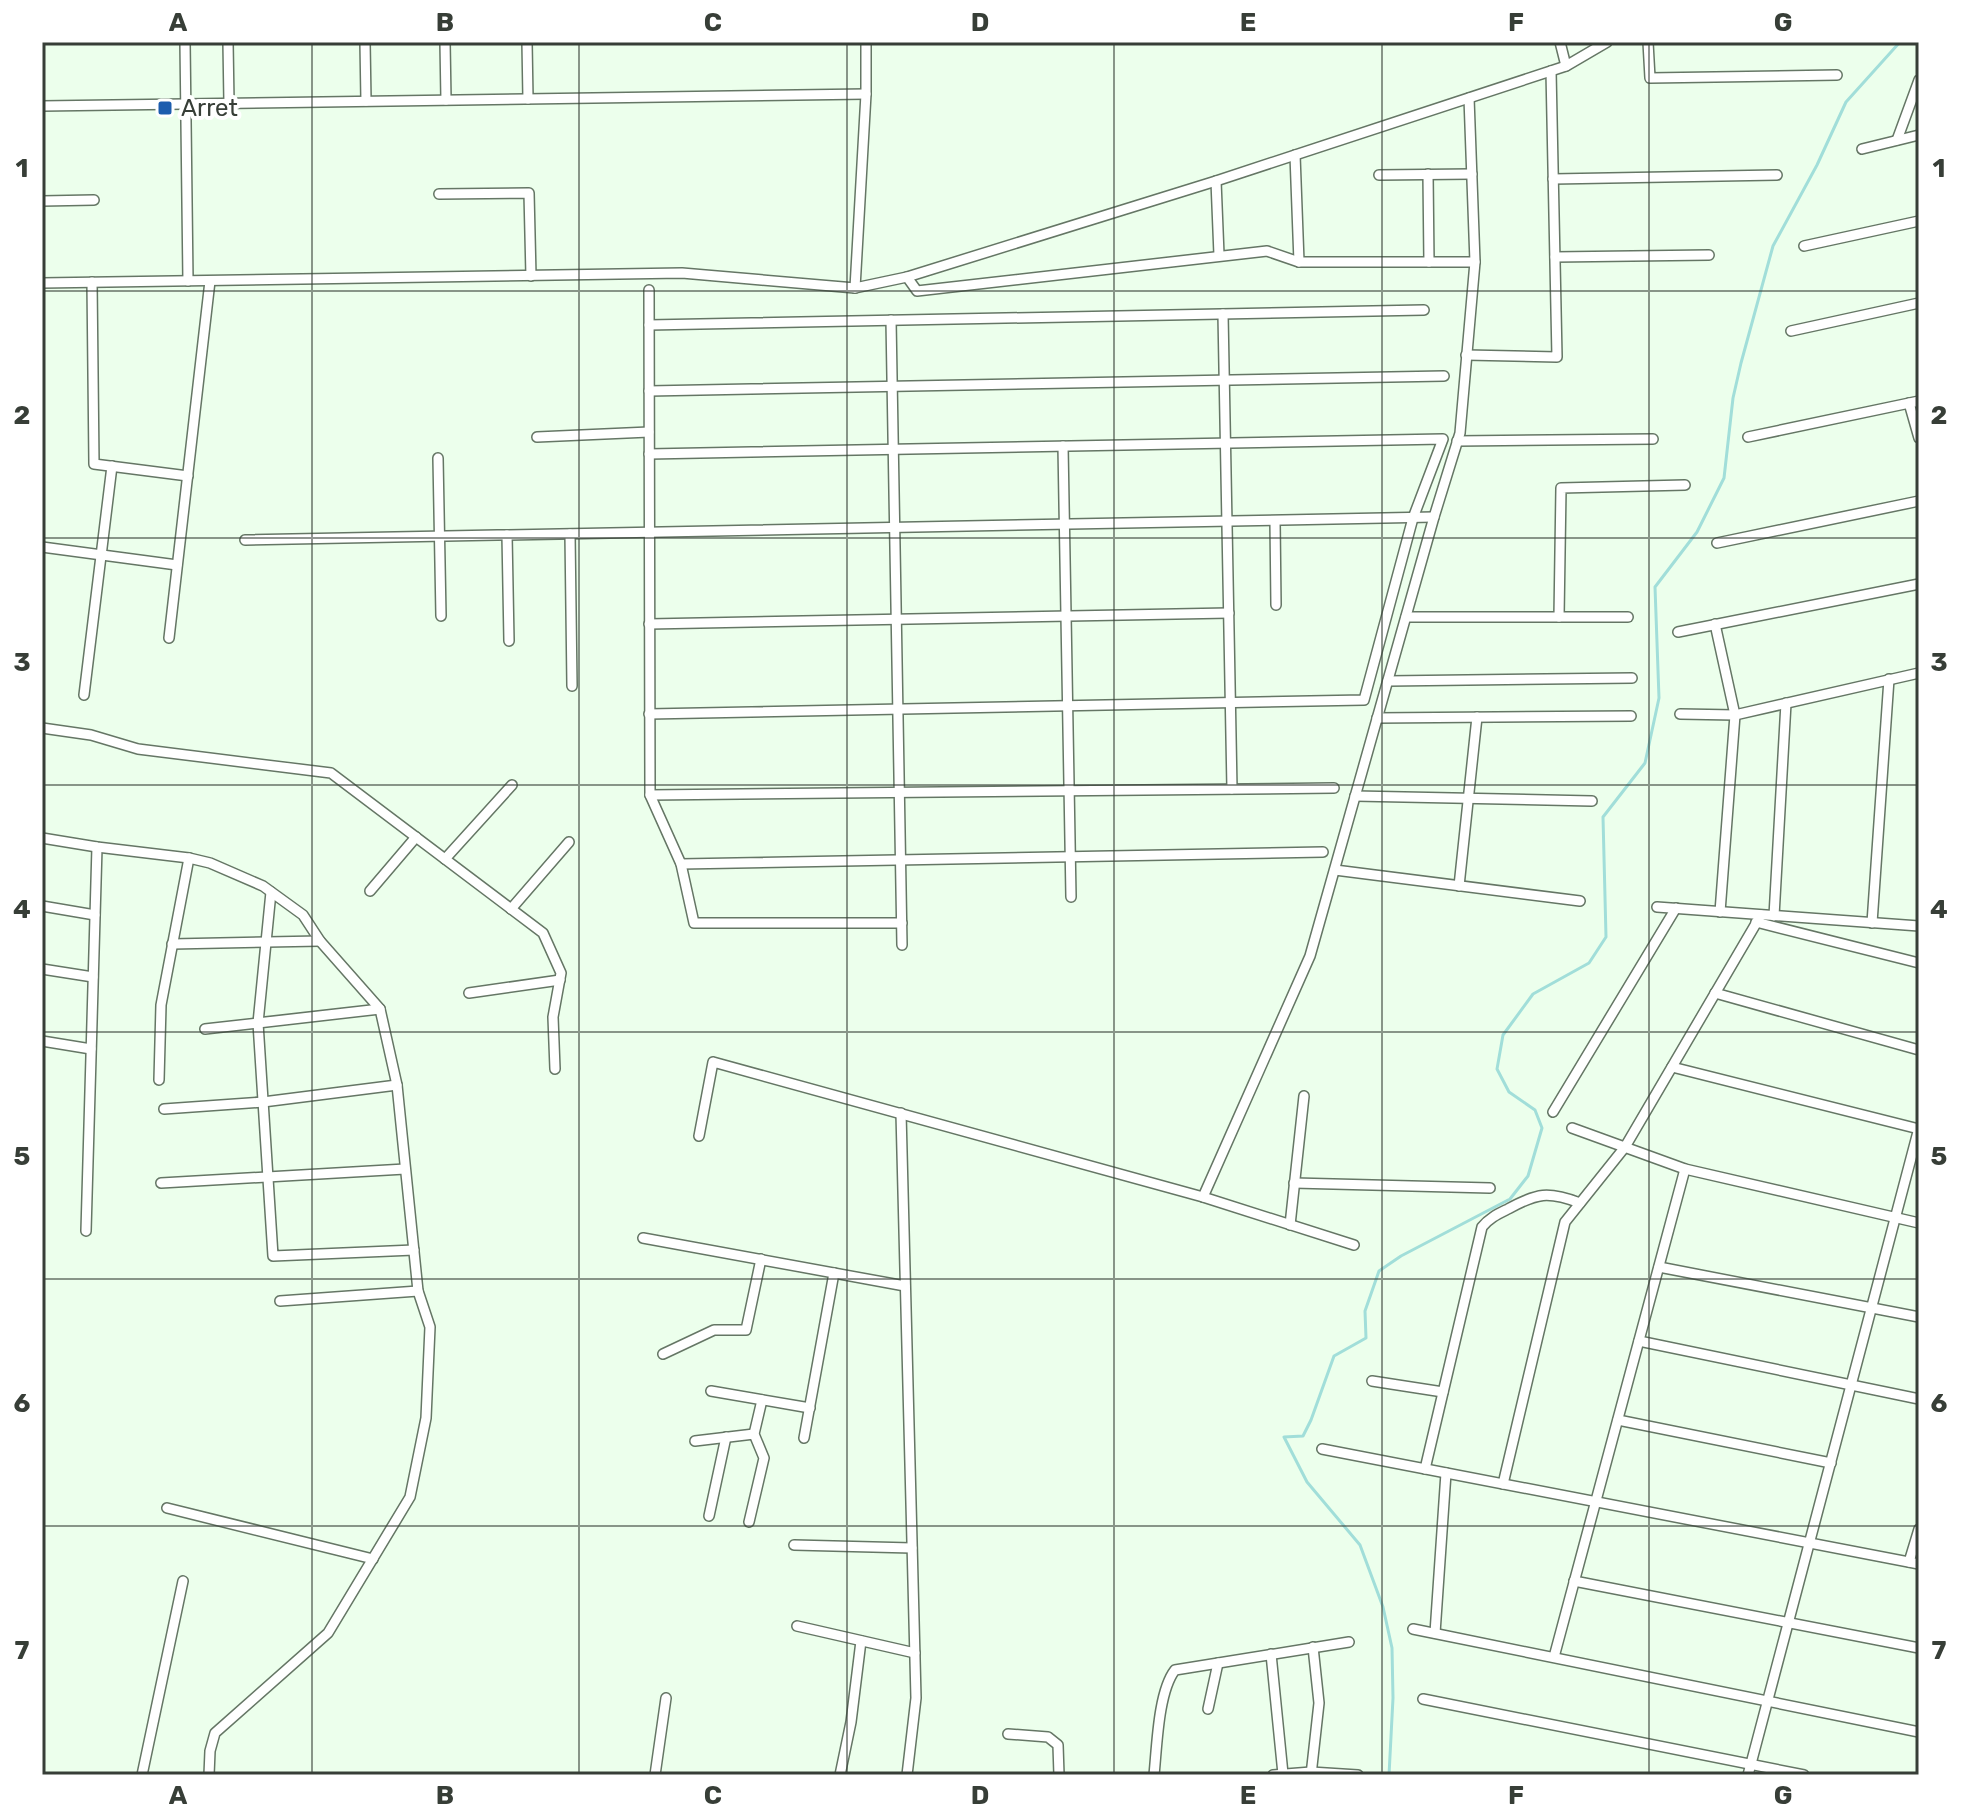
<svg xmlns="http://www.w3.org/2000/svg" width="1961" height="1817" viewBox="0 0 1961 1817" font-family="Rubik,sans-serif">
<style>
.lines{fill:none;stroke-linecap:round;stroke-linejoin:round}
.stream{stroke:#a1ded9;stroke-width:3}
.minor-casing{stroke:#657665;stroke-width:12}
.minor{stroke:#fff;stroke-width:9}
.grid{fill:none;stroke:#373e37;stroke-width:2;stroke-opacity:0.55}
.poi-dot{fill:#1c5dae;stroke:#fff;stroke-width:3}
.labels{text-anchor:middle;stroke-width:8;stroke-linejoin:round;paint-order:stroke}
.poi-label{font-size:24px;fill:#373e37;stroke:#fff;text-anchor:start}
.neatline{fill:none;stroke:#373e37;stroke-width:3}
.grid-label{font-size:26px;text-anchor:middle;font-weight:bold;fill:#373e37}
</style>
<rect width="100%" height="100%" fill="#ecffec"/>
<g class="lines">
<!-- stream -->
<path class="stream" d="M 1389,1775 L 1393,1698 L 1392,1648 L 1383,1607 L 1360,1545 L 1307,1482 L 1284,1437 L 1303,1436 L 1311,1420 L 1334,1356 L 1366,1338 L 1365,1311 L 1379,1271 L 1401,1256 L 1510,1199 L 1528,1176 L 1542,1128 L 1535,1110 L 1509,1092 L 1497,1069 L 1503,1035 L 1533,994 L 1589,963 L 1606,937 L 1603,817 L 1645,763 L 1659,698 L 1655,587 L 1697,532 L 1724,478 L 1733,398 L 1741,363 L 1773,246 L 1817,165 L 1846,102 L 1900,42"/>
<!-- minor casing -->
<g class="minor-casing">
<g id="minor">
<path d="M 185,42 L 188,281"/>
<path d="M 228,42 L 229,103"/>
<path d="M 365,42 L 366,101"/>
<path d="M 445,42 L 446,100"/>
<path d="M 527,42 L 528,99"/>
<path d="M 1560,42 L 1566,66"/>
<path d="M 1648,42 L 1650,78 L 1837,75"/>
<path d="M 42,106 L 866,94"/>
<path d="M 1897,140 L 1919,80"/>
<path d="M 1862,149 L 1919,135"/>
<path d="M 1295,155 L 1299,262"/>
<path d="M 1428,174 L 1429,262"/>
<path d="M 1379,175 L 1472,174"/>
<path d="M 1553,179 L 1777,175"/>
<path d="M 1216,181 L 1219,255"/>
<path d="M 439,194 L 529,193 L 531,276"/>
<path d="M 42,201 L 94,200"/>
<path d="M 1804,246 L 1919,221"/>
<path d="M 1555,257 L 1709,255"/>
<path d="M 907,277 L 917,291 L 1267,251 L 1299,262 L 1475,262"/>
<path d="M 92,282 L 94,464 L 188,476"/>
<path d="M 42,283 L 682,273 L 855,288 L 907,277 L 1216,181 L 1566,66 L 1607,42"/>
<path d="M 855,288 L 866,94 L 866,42"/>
<path d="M 649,290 L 650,795 L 681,864 L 694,923 L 902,923"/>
<path d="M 1223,314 L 1232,789"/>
<path d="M 891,320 L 902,945"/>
<path d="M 649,325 L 1424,310"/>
<path d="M 1791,331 L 1919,303"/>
<path d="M 1466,355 L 1557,357 L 1551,71"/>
<path d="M 649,391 L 1444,376"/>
<path d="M 1909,403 L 1919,438"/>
<path d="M 537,437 L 649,432"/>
<path d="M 1748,437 L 1919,401"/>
<path d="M 1457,441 L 1653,439"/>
<path d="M 1063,446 L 1071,897"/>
<path d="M 649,454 L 1443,439 L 1413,518 L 1364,700 L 649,714"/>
<path d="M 438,458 L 441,616"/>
<path d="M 1275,521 L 1276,605"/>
<path d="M 570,534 L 572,686"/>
<path d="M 507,535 L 509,641"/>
<path d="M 245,540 L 1434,517"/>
<path d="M 1717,543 L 1919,501"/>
<path d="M 42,547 L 177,565"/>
<path d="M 1406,617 L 1628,617"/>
<path d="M 1559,617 L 1561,488 L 1685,485"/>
<path d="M 649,624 L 1229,613"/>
<path d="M 1715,624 L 1735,715 L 1720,912"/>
<path d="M 1678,632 L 1919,584"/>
<path d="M 169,638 L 210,281"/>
<path d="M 1388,681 L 1632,678"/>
<path d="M 84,695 L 112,466"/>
<path d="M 1680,714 L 1735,715 L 1919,673"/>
<path d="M 1377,718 L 1631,716"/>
<path d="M 42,728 L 91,735 L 138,749 L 331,773 L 543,933 L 561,973 L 553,1017 L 555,1069"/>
<path d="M 650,795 L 1334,788"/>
<path d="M 1355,796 L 1592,801"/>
<path d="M 42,838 L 97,847 L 189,858 L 210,863 L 263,886 L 303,915 L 320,941 L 380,1009 L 397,1085 L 418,1291 L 430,1327 L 426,1418 L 410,1497 L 328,1633 L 215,1733 L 210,1751 L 209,1775"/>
<path d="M 445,859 L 512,785"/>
<path d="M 681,864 L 1323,852"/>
<path d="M 1335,870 L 1580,901"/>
<path d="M 1459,886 L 1477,717"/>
<path d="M 370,891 L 416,837"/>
<path d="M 271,892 L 258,1023 L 273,1256 L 414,1250"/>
<path d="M 42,906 L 95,915"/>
<path d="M 1657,907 L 1919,926"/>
<path d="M 511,909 L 569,842"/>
<path d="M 1774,916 L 1786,703"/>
<path d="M 1756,922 L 1919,963"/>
<path d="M 1872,923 L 1889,679"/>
<path d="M 172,944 L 320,941"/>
<path d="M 42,969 L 93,977"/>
<path d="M 469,993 L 560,980"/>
<path d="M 1715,993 L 1919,1050"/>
<path d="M 205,1029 L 380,1009"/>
<path d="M 42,1041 L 91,1049"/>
<path d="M 1672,1067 L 1919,1129"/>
<path d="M 159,1080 L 161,1005 L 189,858"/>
<path d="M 164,1109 L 263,1102 L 397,1085"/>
<path d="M 1553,1112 L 1676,908"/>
<path d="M 901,1113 L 916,1698 L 907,1775"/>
<path d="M 1572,1128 L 1685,1169 L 1919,1223"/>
<path d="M 699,1136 L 713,1062 L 1203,1197 L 1354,1245"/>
<path d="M 161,1183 L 405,1169"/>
<path d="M 1294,1183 L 1490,1188"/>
<path d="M 1203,1197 L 1310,956 L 1434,517 L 1460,433 L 1475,262 L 1469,98"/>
<path d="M 1290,1225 L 1304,1096"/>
<path d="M 86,1231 L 97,847"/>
<path d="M 643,1238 L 905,1286"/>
<path d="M 1659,1267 L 1919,1317"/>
<path d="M 280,1301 L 418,1291"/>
<path d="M 1639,1341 L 1919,1399"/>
<path d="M 663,1354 L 714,1330 L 746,1330 L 761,1259"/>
<path d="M 1372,1381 L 1443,1392"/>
<path d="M 711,1391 L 810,1408"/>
<path d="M 1618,1420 L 1831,1463"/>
<path d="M 804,1438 L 834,1273"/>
<path d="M 695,1441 L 754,1434"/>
<path d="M 1322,1449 L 1919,1564"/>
<path d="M 1425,1469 L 1482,1227 C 1489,1218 1498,1214 1508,1209 C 1537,1193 1548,1191 1580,1203"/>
<path d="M 1503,1484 L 1565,1222 L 1625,1147 L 1761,915"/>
<path d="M 167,1508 L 373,1559"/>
<path d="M 709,1516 L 726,1437"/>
<path d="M 749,1522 L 764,1458 L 754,1434 L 762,1400"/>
<path d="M 794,1545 L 912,1548"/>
<path d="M 1909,1562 L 1919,1529"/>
<path d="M 1574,1581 L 1919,1648"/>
<path d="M 797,1626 L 915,1653"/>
<path d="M 1413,1629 L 1919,1732"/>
<path d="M 1435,1633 L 1446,1473"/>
<path d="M 1271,1654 L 1283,1774"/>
<path d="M 1554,1657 L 1685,1169"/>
<path d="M 1423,1699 L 1804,1775"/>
<path d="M 1208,1709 L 1218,1663"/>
<path d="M 1008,1734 L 1048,1737 L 1058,1745 L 1059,1775"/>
<path d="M 142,1775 L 183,1581"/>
<path d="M 655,1775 L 666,1698"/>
<path d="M 840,1775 L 851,1722 L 861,1641"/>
<path d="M 1154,1775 C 1157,1747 1158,1692 1175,1670 L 1349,1642"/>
<path d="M 1273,1775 L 1311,1772 L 1358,1775"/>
<path d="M 1311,1775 L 1319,1703 L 1313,1647"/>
<path d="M 1748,1775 L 1919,1128"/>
</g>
</g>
<!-- minor -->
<use href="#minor" class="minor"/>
</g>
<!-- grid -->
<path class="grid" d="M 312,42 L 312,1775M 579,42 L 579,1775M 847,42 L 847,1775M 1114,42 L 1114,1775M 1382,42 L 1382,1775M 1649,42 L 1649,1775M 42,291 L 1919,291M 42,538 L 1919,538M 42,785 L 1919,785M 42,1032 L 1919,1032M 42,1279 L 1919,1279M 42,1526 L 1919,1526"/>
<!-- markers -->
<rect class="poi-dot" x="157" y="100" width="16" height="16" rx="4"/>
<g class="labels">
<!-- poi labels -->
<g class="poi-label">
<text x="181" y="116">Arret</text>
</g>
</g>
<!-- border -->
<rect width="1961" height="1817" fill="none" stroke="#ffffff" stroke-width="88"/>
<rect x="44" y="44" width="1873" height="1729" class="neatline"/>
<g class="grid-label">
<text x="178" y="31">A</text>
<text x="445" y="31">B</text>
<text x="713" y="31">C</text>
<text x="980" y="31">D</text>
<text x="1248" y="31">E</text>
<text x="1516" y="31">F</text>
<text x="1783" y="31">G</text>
<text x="22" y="177">1</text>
<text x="1939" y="177">1</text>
<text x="22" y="424">2</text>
<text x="1939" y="424">2</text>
<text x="22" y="671">3</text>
<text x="1939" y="671">3</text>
<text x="22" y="918">4</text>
<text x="1939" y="918">4</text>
<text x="22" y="1165">5</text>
<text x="1939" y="1165">5</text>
<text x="22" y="1412">6</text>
<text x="1939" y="1412">6</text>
<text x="22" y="1659">7</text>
<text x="1939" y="1659">7</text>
<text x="178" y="1804">A</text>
<text x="445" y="1804">B</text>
<text x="713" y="1804">C</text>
<text x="980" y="1804">D</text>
<text x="1248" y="1804">E</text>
<text x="1516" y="1804">F</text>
<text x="1783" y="1804">G</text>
</g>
</svg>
